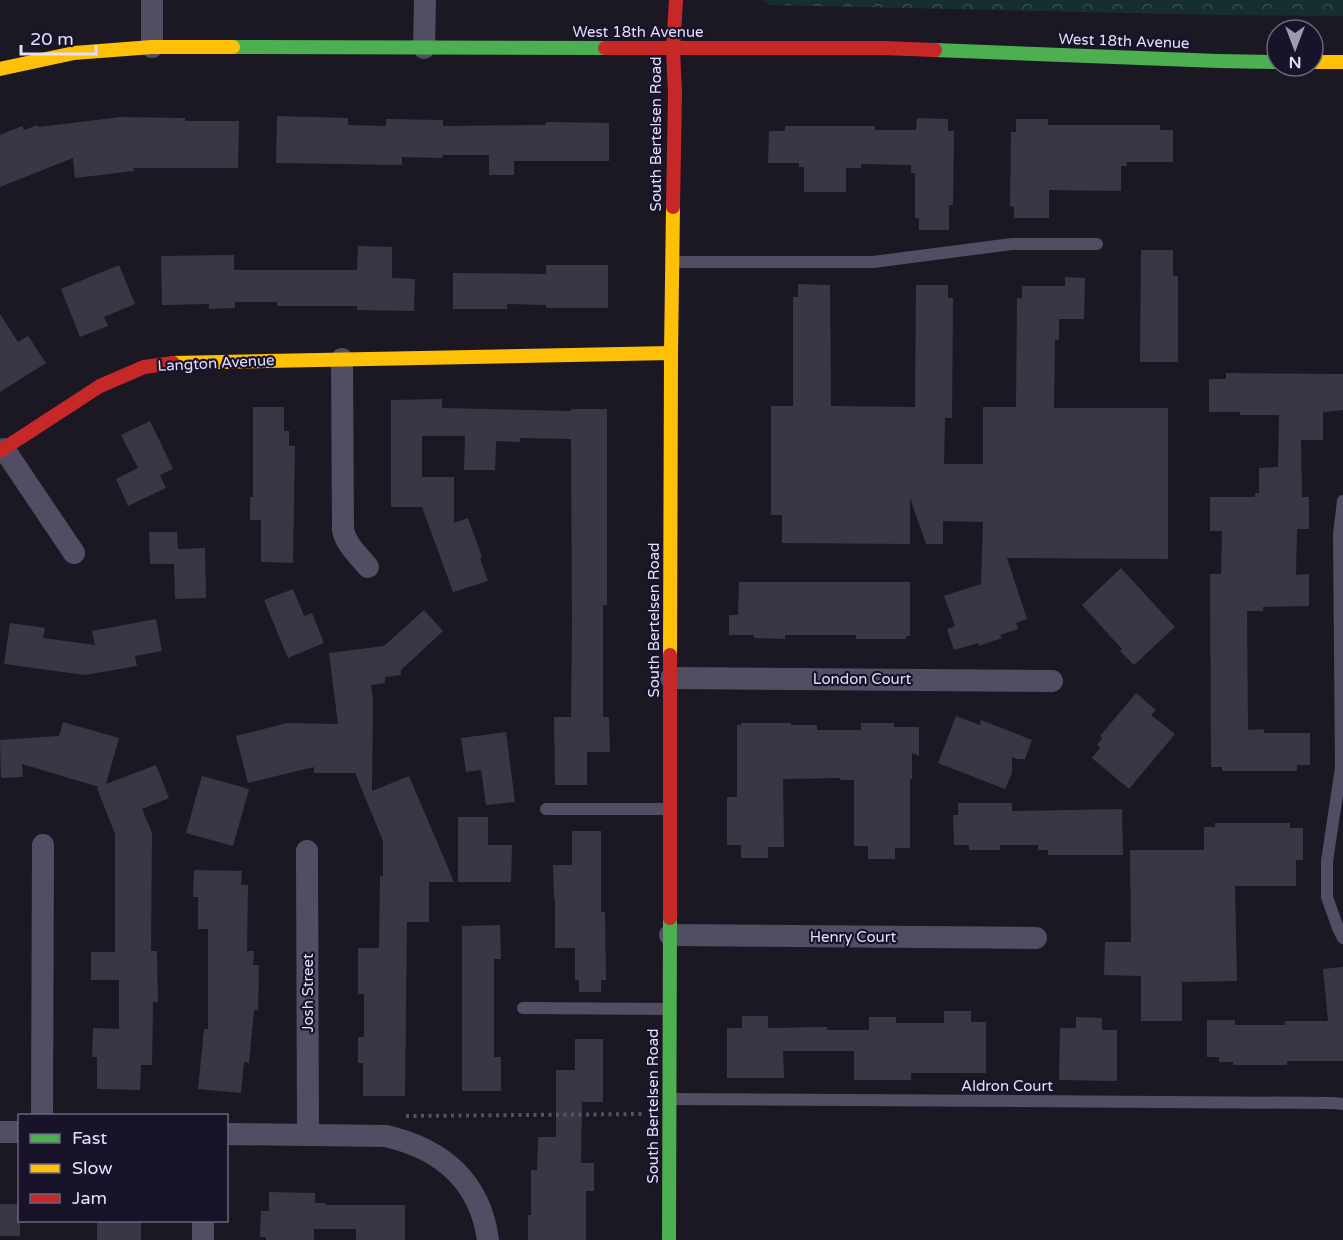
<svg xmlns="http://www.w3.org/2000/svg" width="1343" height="1240" viewBox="0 0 1343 1240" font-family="'Varela Round',sans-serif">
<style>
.forest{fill:url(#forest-crowns)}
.building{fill:#3b3645}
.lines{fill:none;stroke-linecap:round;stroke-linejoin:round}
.path{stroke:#4c5665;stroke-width:4;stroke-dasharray:3 4.5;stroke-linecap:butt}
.lane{stroke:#514e64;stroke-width:12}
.street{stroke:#514e64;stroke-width:22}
.fast{stroke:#4caf50;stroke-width:14}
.slow{stroke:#ffc107;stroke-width:14}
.jam{stroke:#c62828;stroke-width:14}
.labels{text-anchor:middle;stroke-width:4.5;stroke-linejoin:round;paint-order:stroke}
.street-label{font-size:15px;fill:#e4ddfd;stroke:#191329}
</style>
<defs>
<pattern id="forest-crowns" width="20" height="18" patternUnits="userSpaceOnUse" patternTransform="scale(1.5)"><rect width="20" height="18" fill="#172e31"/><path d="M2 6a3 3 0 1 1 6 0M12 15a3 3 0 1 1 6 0" fill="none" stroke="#394c50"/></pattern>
</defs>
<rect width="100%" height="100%" fill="#1b1824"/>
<!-- forest -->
<path class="forest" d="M 763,0 L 1343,0 L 1343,16 L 1220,15 L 769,5 Z"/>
<!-- building -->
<g class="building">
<path d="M 277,116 L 348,118 L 348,125 L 386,126 L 386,119 L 443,120 L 443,126 L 546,125 L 546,122 L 609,123 L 609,161 L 514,161 L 514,175 L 489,175 L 489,155 L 443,155 L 442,158 L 402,157 L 402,165 L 276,163 Z"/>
<path d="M 121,117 L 185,118 L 185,121 L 239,121 L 238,168 L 133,168 L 134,171 L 75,178 L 73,158 L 0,187 L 0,135 L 22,126 L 24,130 L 38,125 L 38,127 Z"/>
<path d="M 917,118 L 948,119 L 948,131 L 954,131 L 953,205 L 949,205 L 949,230 L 919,230 L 919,218 L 915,218 L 915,173 L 911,173 L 911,165 L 861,164 L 861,168 L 846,168 L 846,192 L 804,192 L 804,167 L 799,167 L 799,163 L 768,163 L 769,131 L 785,131 L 785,126 L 875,126 L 875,130 L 916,130 Z"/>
<path d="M 1016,119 L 1048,119 L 1048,125 L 1160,125 L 1160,130 L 1173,130 L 1173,162 L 1127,162 L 1127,166 L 1121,166 L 1121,191 L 1049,190 L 1049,218 L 1014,218 L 1014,207 L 1010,206 L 1011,132 L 1016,132 Z"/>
<path d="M 358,246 L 392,247 L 392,278 L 415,279 L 414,311 L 357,310 L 357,306 L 277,306 L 277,302 L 235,302 L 235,308 L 209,309 L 209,304 L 162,305 L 161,256 L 234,255 L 234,270 L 357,270 Z"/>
<path d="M 1141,250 L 1173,250 L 1173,276 L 1178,276 L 1178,362 L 1140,362 Z"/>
<path d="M 119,265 L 135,304 L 104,317 L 108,326 L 80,337 L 61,289 Z"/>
<path d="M 546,265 L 608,265 L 608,308 L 546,308 L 546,305 L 507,304 L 507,309 L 453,309 L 453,273 L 546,274 Z"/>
<path d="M 1065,277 L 1085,278 L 1084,319 L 1059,319 L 1059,340 L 1055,340 L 1054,408 L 1168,408 L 1168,559 L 1007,558 L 1027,619 L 1016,623 L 1018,629 L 1000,635 L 1002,638 L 979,646 L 978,643 L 954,650 L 947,629 L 955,626 L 944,596 L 981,584 L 983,522 L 943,521 L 943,544 L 926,544 L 910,498 L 910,544 L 782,543 L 782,515 L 771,515 L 771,406 L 793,406 L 793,297 L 798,297 L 798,284 L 830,285 L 831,406 L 915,407 L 916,285 L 948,285 L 948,298 L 953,298 L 952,418 L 945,418 L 944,464 L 983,464 L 983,407 L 1016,407 L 1017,298 L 1022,298 L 1022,286 L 1065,286 Z"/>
<path d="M 0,314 L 18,342 L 28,336 L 46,363 L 0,392 Z"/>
<path d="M 1226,373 L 1343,374 L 1343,410 L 1323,412 L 1323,440 L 1301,440 L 1302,497 L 1309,497 L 1309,529 L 1297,529 L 1296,575 L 1309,574 L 1309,606 L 1263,607 L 1263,611 L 1247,611 L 1248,730 L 1264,729 L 1264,733 L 1310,733 L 1310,765 L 1297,765 L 1297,771 L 1222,771 L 1222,767 L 1211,767 L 1210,574 L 1221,574 L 1222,531 L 1210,531 L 1210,497 L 1255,497 L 1255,493 L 1259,493 L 1259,468 L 1278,467 L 1279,415 L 1240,415 L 1240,412 L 1209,412 L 1209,379 L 1226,379 Z"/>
<path d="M 442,399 L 442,408 L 571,411 L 571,409 L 607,409 L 607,605 L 603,605 L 603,717 L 609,717 L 610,752 L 587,752 L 587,785 L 555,785 L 554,717 L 571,717 L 572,624 L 571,439 L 520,438 L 520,442 L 496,441 L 495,470 L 464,470 L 465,436 L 422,436 L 422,477 L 454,477 L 454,523 L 468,518 L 482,557 L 480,558 L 488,581 L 453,592 L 422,507 L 391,507 L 391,400 Z"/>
<path d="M 253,407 L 284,407 L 284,431 L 289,431 L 289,446 L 295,446 L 293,563 L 261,562 L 261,520 L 250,520 L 250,497 L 253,497 Z"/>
<path d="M 150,421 L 173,469 L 160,475 L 166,488 L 128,506 L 116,479 L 138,468 L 121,435 Z"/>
<path d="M 149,532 L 177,532 L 178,549 L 205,548 L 206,598 L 175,599 L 174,564 L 150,564 Z"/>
<path d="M 1121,568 L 1175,627 L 1134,665 L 1120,651 L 1122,649 L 1082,605 Z"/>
<path d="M 739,582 L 910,582 L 910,636 L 906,636 L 906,639 L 856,639 L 856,635 L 785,635 L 785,639 L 754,638 L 754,635 L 729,635 L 729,615 L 738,615 Z"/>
<path d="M 293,589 L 304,616 L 312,613 L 324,643 L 288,658 L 264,600 Z"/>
<path d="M 424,610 L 443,631 L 401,670 L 401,675 L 385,677 L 385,683 L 371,685 L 373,700 L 372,791 L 409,776 L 454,882 L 429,882 L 429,922 L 407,922 L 405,1096 L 363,1096 L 363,1063 L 358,1063 L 358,1037 L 364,1037 L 364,994 L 358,994 L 358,948 L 379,948 L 380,876 L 383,876 L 383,841 L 355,773 L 314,773 L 314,767 L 248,783 L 236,736 L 287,723 L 338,724 L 329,653 L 384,646 Z"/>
<path d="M 156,619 L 162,651 L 135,656 L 137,666 L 85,675 L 4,664 L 10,623 L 45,628 L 43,638 L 95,645 L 92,631 Z"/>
<path d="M 1136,693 L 1156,710 L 1151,715 L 1175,734 L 1129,789 L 1092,758 L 1100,748 L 1097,745 L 1102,738 L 1100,736 Z"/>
<path d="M 956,716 L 980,725 L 981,720 L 1032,740 L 1025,759 L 1017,759 L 1012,757 L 1012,773 L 1005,789 L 938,763 Z"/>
<path d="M 63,722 L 119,738 L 106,784 L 156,765 L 169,798 L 142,809 L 152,833 L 151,951 L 157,951 L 158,1002 L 153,1002 L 152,1065 L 141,1065 L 140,1090 L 97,1089 L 97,1057 L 92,1057 L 93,1028 L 119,1029 L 119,980 L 91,980 L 91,952 L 115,952 L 115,834 L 97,788 L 99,787 L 22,764 L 23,777 L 1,778 L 0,740 L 59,736 Z"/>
<path d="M 741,723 L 791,723 L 791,725 L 817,725 L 817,730 L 861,730 L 861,723 L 894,723 L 894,727 L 919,727 L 919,756 L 912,753 L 912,779 L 910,779 L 910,848 L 895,848 L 895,859 L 868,859 L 868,846 L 854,846 L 854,780 L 840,780 L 840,778 L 783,779 L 784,847 L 768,847 L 768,858 L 741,858 L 741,845 L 727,845 L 727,797 L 737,797 L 737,725 L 741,725 Z"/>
<path d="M 506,732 L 515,802 L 486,805 L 481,770 L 466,772 L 461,738 Z"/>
<path d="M 202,776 L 249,789 L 233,846 L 186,833 Z"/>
<path d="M 958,803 L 1012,803 L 1012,811 L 1122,809 L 1123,855 L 1048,855 L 1048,850 L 1038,850 L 1038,845 L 1000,845 L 1000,850 L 969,850 L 969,845 L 954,845 L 953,815 L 958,815 Z"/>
<path d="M 458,817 L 488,817 L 488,845 L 512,845 L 511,882 L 458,882 Z"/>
<path d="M 1215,823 L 1290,823 L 1290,828 L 1303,828 L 1303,860 L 1296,860 L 1296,886 L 1235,886 L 1237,981 L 1182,982 L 1182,1021 L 1141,1021 L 1141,976 L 1104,975 L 1105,942 L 1131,942 L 1130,850 L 1204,850 L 1204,827 L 1215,827 Z"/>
<path d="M 572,831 L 601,831 L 601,912 L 605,912 L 606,980 L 601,980 L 601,992 L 579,992 L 579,980 L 575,980 L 575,948 L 555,948 L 555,899 L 554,899 L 553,865 L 572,865 Z"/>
<path d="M 194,870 L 242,871 L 241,885 L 248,885 L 247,951 L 254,951 L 253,965 L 259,965 L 258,1010 L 254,1010 L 249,1063 L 244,1062 L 241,1093 L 198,1089 L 204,1029 L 208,1029 L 208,929 L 198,929 L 198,897 L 193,897 Z"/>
<path d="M 500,925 L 501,959 L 494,959 L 494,1057 L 501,1057 L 501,1091 L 462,1091 L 462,926 Z"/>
<path d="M 1343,967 L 1343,1061 L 1287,1061 L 1287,1065 L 1233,1065 L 1233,1062 L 1219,1062 L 1219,1057 L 1207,1057 L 1207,1020 L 1235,1020 L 1235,1025 L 1285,1025 L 1285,1021 L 1328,1021 L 1323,969 Z"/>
<path d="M 944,1011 L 971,1011 L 971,1022 L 986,1022 L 986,1073 L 911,1073 L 911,1080 L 854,1080 L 854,1051 L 783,1051 L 784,1078 L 727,1078 L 727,1028 L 742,1028 L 742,1016 L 768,1016 L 768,1028 L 827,1027 L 827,1030 L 869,1030 L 869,1017 L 896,1017 L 896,1023 L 944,1023 Z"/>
<path d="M 1076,1017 L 1102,1018 L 1102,1030 L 1117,1030 L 1117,1081 L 1059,1080 L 1060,1028 L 1076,1028 Z"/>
<path d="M 575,1039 L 603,1039 L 603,1102 L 582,1102 L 581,1163 L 594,1163 L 594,1191 L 586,1191 L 586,1240 L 528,1240 L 528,1215 L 531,1215 L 531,1170 L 537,1170 L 538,1137 L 556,1137 L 556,1070 L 575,1070 Z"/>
<path d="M 269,1192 L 315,1193 L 315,1203 L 326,1203 L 326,1205 L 405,1205 L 405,1240 L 356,1240 L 356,1229 L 314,1229 L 314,1240 L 266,1240 L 266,1237 L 260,1237 L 261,1211 L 269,1211 Z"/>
<rect x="0" y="1204" width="20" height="32"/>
<rect x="97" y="1221" width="44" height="19"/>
</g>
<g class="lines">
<!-- path -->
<path class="path" d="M 406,1116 L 642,1114"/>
<!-- lane -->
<g class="lane">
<path d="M 673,262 L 873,262 L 1012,244 L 1097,244"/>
<path d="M 1343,501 L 1339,534 L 1341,768 L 1327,861 L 1327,897 L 1338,928 L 1343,938"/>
<path d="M 546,809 L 670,809"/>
<path d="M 523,1008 L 669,1009"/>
<path d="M 670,1099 L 1333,1103 L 1343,1104"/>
</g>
<!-- street -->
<g class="street">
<path d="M 152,47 L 152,0"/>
<path d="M 424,48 L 425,0"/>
<path d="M 342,359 L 343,530 C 346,545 359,556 368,567"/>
<path d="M 4,449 L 74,553"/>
<path d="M 671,678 L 1052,681"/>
<path d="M 307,851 L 308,1135"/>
<path d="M 670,935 L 1036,938"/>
<path d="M 42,1116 L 43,845"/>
<path d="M 0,1132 L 20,1132"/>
<path d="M 226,1134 L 386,1136 C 442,1149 480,1181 488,1240"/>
<path d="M 203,1240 L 203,1220"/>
</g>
<!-- fast -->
<g class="fast">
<path d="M 233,47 L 605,48"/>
<path d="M 935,50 L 1218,61 L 1277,62"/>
<path d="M 669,1240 L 670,918"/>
</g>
<!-- slow -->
<g class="slow">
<path d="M 1313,62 L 1343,62"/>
<path d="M 0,69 L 74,53 L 152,47 L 233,47"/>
<path d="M 173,363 L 671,353"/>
<path d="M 670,655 L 671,353 L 673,207"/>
</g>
<!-- jam -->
<g class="jam">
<path d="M 605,48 L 884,48 L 935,50"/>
<path d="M 673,207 L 675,93 L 673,49 L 676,0"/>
<path d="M 0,451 L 100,386 L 144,367 L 173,363"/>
<path d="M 670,918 L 670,655"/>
</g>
</g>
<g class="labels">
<!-- street labels -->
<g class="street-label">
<text x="638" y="37">West 18th Avenue</text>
<text transform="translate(1124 41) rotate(2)" y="5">West 18th Avenue</text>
<text transform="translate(656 134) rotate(-90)" y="5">South Bertelsen Road</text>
<text transform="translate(216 363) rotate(-3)" y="5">Langton Avenue</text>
<text transform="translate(654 620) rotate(-90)" y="5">South Bertelsen Road</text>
<text x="862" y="684">London Court</text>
<text x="853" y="942">Henry Court</text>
<text transform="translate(308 993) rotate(-90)" y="5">Josh Street</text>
<text x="1007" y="1091">Aldron Court</text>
<text transform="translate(653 1106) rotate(-90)" y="5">South Bertelsen Road</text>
</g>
</g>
<!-- legend -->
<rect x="18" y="1114" width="210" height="108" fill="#191329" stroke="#6a647e" stroke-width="1.5"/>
<rect x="30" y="1134" width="30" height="9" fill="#4caf50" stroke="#6a647e" stroke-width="1.5"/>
<text x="72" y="1144" font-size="18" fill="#e4ddfd">Fast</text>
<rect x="30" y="1164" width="30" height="9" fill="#ffc107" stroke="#6a647e" stroke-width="1.5"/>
<text x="72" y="1174" font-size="18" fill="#e4ddfd">Slow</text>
<rect x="30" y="1194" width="30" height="9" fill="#c62828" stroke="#6a647e" stroke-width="1.5"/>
<text x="72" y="1204" font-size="18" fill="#e4ddfd">Jam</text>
<!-- north arrow -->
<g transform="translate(1295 48) rotate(180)"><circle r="28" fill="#191329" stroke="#6a647e" stroke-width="1.5"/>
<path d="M0-4.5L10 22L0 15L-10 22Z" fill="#9e98b1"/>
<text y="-9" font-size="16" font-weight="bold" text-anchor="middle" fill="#e4ddfd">N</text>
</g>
<!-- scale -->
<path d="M21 45v9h75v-9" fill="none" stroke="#e4ddfd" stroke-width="3"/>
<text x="30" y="45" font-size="18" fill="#e4ddfd" stroke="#191329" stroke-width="4.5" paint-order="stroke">20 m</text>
</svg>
